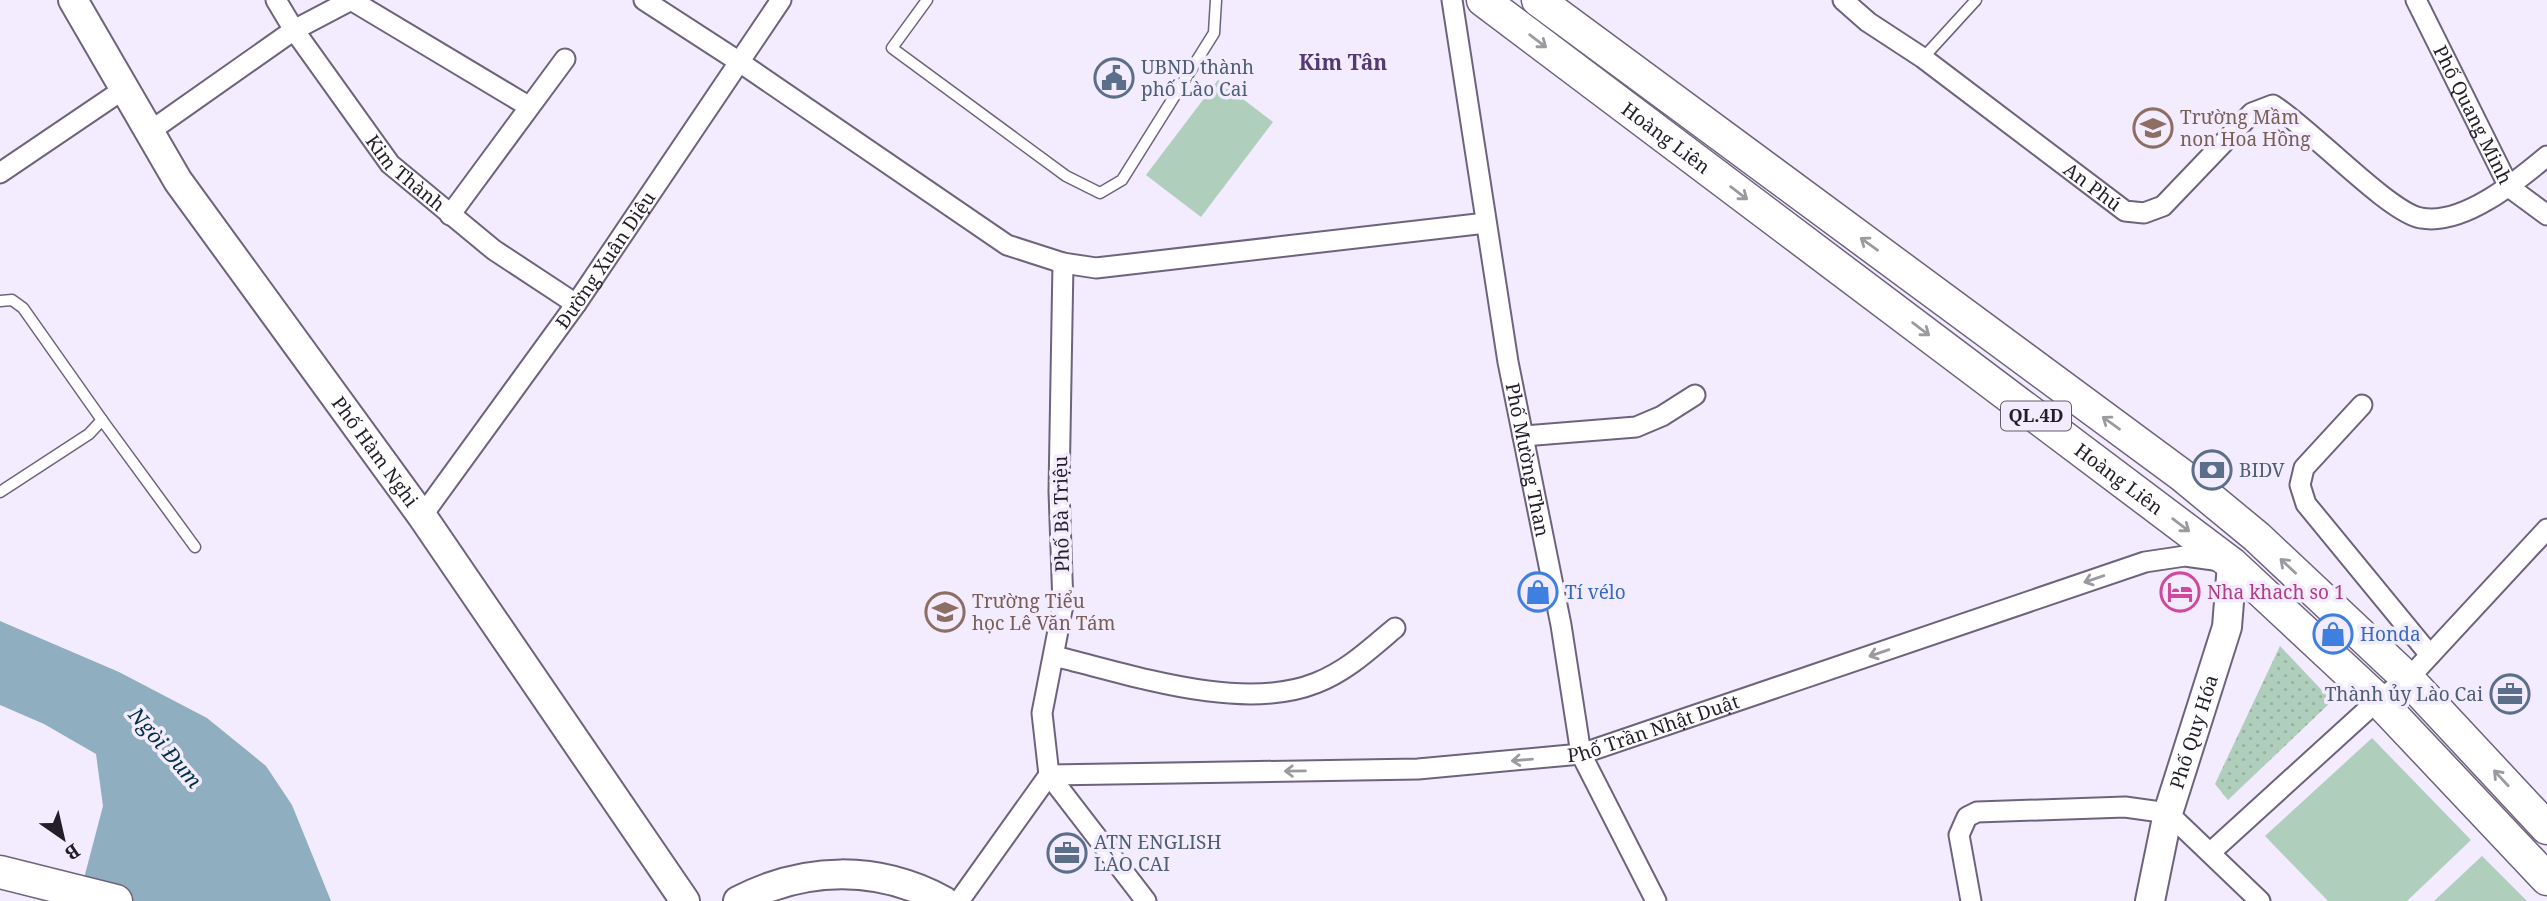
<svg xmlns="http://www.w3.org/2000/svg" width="2547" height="901" viewBox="0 0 2547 901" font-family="'Noto Serif',serif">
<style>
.grass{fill:#afcebb}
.park{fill:url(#park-dots)}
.water{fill:#8fafc1}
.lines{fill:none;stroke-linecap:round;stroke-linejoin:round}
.lane-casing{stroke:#6e637d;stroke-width:13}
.street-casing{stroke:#6e637d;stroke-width:23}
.secondary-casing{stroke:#6e637d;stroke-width:32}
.primary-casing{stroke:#6e637d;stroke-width:35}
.lane{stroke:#fff;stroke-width:10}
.street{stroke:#fff;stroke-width:19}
.secondary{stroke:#fff;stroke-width:28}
.primary{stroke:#fff;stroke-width:32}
.oneway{stroke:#9c9a9f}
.labels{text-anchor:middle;stroke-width:7;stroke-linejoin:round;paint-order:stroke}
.shield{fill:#f3ebfe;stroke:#615c69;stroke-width:2}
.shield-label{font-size:18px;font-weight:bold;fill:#231e29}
.service-label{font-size:19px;fill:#4e5e75;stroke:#f3ebfe;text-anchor:start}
.street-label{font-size:19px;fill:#231e29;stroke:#f3ebfe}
.education-label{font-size:19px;fill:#785e54;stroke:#f3ebfe;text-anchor:start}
.shop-label{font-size:19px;fill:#366cbe;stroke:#f3ebfe;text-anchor:start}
.hotel-label{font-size:19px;fill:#b23c85;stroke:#f3ebfe;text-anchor:start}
.neighbourhood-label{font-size:21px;font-weight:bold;fill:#543974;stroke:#f3ebfe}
.water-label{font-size:21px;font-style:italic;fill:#023045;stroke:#f3ebfe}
</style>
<defs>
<pattern id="park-dots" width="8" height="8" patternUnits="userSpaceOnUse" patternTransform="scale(1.75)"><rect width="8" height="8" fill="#afcebb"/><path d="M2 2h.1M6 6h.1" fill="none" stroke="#96b0a1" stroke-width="1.8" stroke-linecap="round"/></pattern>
</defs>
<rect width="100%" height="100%" fill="#f3ebfe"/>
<!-- grass -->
<g class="grass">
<path d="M 1218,80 L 1273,122 L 1201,217 L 1146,175 Z"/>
<path d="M 2372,738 L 2471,840 L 2407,901 L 2328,901 L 2265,836 Z"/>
<path d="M 2482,856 L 2527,901 L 2434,901 Z"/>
</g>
<!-- park -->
<path class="park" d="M 2280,646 L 2332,701 L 2228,800 L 2215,784 Z"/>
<!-- water -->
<path class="water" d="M 0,621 L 119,672 L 207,718 L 266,766 L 292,805 L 331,901 L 78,901 L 103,806 L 96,754 L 44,724 L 0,705 Z"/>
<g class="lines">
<!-- lane casing -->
<g class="lane-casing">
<g id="lane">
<path d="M 927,0 L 892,48 L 1066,176 L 1100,193 L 1122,180 L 1214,33 L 1216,0"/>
<path d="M 1923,58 L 1976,0"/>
<path d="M 0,301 L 12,300 L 23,308 L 102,420"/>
<path d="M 0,492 L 89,434 L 102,420 L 195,547"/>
</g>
</g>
<!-- street casing -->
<g class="street-casing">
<g id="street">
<path id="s1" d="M 276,0 L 294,30 L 390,164 L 494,250 L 576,304"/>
<path d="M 351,0 L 528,106"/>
<path d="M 644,0 L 738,61 L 1007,245 L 1063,263 L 1096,268 L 1486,223"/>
<path id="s2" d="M 1452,0 L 1508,362 L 1561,625 L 1581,754 L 1656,901"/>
<path id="s3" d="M 1843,0 L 1868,22 L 1923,58 L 2125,211 L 2144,213 L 2163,206 L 2252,113 L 2273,105 C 2309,127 2389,213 2421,218 C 2463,226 2517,181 2547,156"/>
<path id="s4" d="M 2416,0 L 2509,187 L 2547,215"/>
<path d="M 149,132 L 294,30 L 351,0"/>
<path d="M 0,173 L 124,89"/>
<path d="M 450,215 L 565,59"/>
<path d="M 2362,405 L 2304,468 L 2300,485 L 2306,504 L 2430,655"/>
<path d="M 1523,436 L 1636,427 L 1662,416 L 1695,395"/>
<path id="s5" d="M 422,516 L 576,304 L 781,0"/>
<path d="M 1054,656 C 1129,674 1241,713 1316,683 C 1347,671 1370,649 1395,628"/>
<path id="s6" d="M 1049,775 L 1418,769 L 1581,754 L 2145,562 L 2185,556 L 2221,561"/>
<path d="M 1049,775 L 1146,901"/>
<path d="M 2211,852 L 2378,700 L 2408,679 L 2547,529"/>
<path d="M 959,901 L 1049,775 L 1042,713 L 1063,605 L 1059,491 L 1063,263"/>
<path d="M 1971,901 L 1959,835 L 1967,817 L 1977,812 L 2125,807 L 2168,813 L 2260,901"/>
</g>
</g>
<!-- secondary casing -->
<g class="secondary-casing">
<g id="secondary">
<path id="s7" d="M 73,0 L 178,181 L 422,516 L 685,901"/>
<path d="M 738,901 C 805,866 878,865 944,901"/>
<path id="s8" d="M 2150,901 L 2168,813 L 2227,627 L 2232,564"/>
</g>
</g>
<!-- primary casing -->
<g class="primary-casing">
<g id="primary">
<path id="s9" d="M 1483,0 L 2232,564 L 2378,700 L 2547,879"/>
<path d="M 1538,0 L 2183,476 L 2257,537 L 2408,679 L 2547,828"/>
<path d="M 0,872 L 116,901"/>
</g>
</g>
<!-- lane -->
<use href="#lane" class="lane"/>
<!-- street -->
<use href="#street" class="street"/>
<!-- secondary -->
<use href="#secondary" class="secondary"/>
<!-- primary -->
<use href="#primary" class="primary"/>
</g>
<!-- one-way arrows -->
<defs><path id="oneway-shaft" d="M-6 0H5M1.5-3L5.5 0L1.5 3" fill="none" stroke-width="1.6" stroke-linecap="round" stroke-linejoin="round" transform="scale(1.75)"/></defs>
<g class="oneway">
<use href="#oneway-shaft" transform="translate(1538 41) rotate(37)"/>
<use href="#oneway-shaft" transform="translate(1739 193) rotate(37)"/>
<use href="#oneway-shaft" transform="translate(1869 244) rotate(-144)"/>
<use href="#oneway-shaft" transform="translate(1921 329) rotate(37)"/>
<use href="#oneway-shaft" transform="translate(2111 423) rotate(-144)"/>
<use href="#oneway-shaft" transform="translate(2181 525) rotate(37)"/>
<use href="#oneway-shaft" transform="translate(2288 566) rotate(-137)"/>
<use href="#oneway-shaft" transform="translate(2094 579) rotate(161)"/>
<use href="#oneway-shaft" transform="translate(1879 653) rotate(161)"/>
<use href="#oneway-shaft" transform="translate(1522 760) rotate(175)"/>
<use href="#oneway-shaft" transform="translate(1295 771) rotate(179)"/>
<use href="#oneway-shaft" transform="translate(2501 778) rotate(-133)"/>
</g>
<!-- icons -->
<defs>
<g id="civic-ring" transform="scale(2.0125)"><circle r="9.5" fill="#f3ebfe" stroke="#5c6f8a" stroke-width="1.5"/><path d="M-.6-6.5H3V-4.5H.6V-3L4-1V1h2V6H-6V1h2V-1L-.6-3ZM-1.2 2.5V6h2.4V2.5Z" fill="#5c6f8a"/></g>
<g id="school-ring" transform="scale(2.0125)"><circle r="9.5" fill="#f3ebfe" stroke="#8d6e63" stroke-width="1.5"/><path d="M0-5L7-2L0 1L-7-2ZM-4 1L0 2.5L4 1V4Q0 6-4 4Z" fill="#8d6e63"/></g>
<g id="bank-ring" transform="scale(2.0125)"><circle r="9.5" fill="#f3ebfe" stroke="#5c6f8a" stroke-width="1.5"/><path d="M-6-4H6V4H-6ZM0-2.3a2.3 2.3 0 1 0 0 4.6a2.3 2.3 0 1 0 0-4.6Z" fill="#5c6f8a"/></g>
<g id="shop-ring" transform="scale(2.0125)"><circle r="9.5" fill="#f3ebfe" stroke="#3f7fe0" stroke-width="1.5"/><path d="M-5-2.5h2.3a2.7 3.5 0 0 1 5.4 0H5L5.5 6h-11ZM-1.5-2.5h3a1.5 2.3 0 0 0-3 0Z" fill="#3f7fe0"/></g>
<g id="hotel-ring" transform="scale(2.0125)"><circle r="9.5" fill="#f3ebfe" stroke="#d1479c" stroke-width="1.5"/><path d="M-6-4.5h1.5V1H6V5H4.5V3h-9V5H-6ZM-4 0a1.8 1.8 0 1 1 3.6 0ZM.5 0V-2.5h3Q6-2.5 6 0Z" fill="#d1479c"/></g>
<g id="office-ring" transform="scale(2.0125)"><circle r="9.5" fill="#f3ebfe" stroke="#5c6f8a" stroke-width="1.5"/><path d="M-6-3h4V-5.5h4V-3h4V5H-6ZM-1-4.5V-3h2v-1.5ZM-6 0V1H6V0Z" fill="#5c6f8a"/></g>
</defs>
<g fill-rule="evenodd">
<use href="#civic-ring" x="1114" y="78"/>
<use href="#school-ring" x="2153" y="128"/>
<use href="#bank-ring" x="2212" y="470"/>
<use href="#shop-ring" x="1538" y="592"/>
<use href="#hotel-ring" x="2180" y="592"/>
<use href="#school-ring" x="945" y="612"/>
<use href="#shop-ring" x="2333" y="634"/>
<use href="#office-ring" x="2510" y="694"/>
<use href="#office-ring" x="1067" y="853"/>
</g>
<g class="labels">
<!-- shield labels -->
<rect class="shield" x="2001" y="401.5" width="70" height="29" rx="5"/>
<g class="shield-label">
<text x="2036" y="422">QL.4D</text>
</g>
<!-- service labels -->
<g class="service-label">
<text x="1141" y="74">UBND thành<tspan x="1141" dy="22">phố Lào Cai</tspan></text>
<text x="2239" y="477">BIDV</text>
<text x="2483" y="701" text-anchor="end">Thành ủy Lào Cai</text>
<text x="1094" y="849">ATN ENGLISH<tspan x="1094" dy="22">LÀO CAI</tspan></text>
</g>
<!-- street labels -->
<g class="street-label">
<text dy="7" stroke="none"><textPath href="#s4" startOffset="128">Phố Quang Minh</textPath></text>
<text dy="7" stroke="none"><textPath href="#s9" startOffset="229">Hoàng Liên</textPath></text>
<text dy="7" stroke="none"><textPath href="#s1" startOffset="217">Kim Thành</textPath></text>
<text dy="7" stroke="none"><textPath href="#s3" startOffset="312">An Phú</textPath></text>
<text dy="7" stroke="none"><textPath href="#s5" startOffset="315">Đường Xuân Diệu</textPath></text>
<text dy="7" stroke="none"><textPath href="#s7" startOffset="544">Phố Hàm Nghi</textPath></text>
<text dy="7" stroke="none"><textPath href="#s2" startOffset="466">Phố Mường Than</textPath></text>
<text dy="7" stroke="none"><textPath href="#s9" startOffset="796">Hoàng Liên</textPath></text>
<text transform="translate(1061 514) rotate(-91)" y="7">Phố Bà Triệu</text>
<text dy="7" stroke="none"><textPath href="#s6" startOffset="609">Phố Trần Nhật Duật</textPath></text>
<text dy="7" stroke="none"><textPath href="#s8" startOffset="175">Phố Quy Hóa</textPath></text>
</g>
<!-- education labels -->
<g class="education-label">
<text x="2180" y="124">Trường Mầm<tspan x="2180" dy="22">non Hoa Hồng</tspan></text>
<text x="972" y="608">Trường Tiểu<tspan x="972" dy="22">học Lê Văn Tám</tspan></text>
</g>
<!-- shop labels -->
<g class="shop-label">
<text x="1565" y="599">Tí vélo</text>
<text x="2360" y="641">Honda</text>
</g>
<!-- hotel labels -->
<g class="hotel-label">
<text x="2207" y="599">Nha khach so 1</text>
</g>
<!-- neighbourhood labels -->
<g class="neighbourhood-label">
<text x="1343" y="70">Kim Tân</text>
</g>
<!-- water labels -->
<g class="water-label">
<text transform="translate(165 748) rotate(49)" y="7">Ngòi Đum</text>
</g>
</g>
<!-- north arrow -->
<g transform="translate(63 838) rotate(146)" stroke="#f3ebfe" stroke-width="5" paint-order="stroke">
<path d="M0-5L12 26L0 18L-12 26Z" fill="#231e29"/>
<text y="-10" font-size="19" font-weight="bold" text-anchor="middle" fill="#231e29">B</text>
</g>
</svg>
